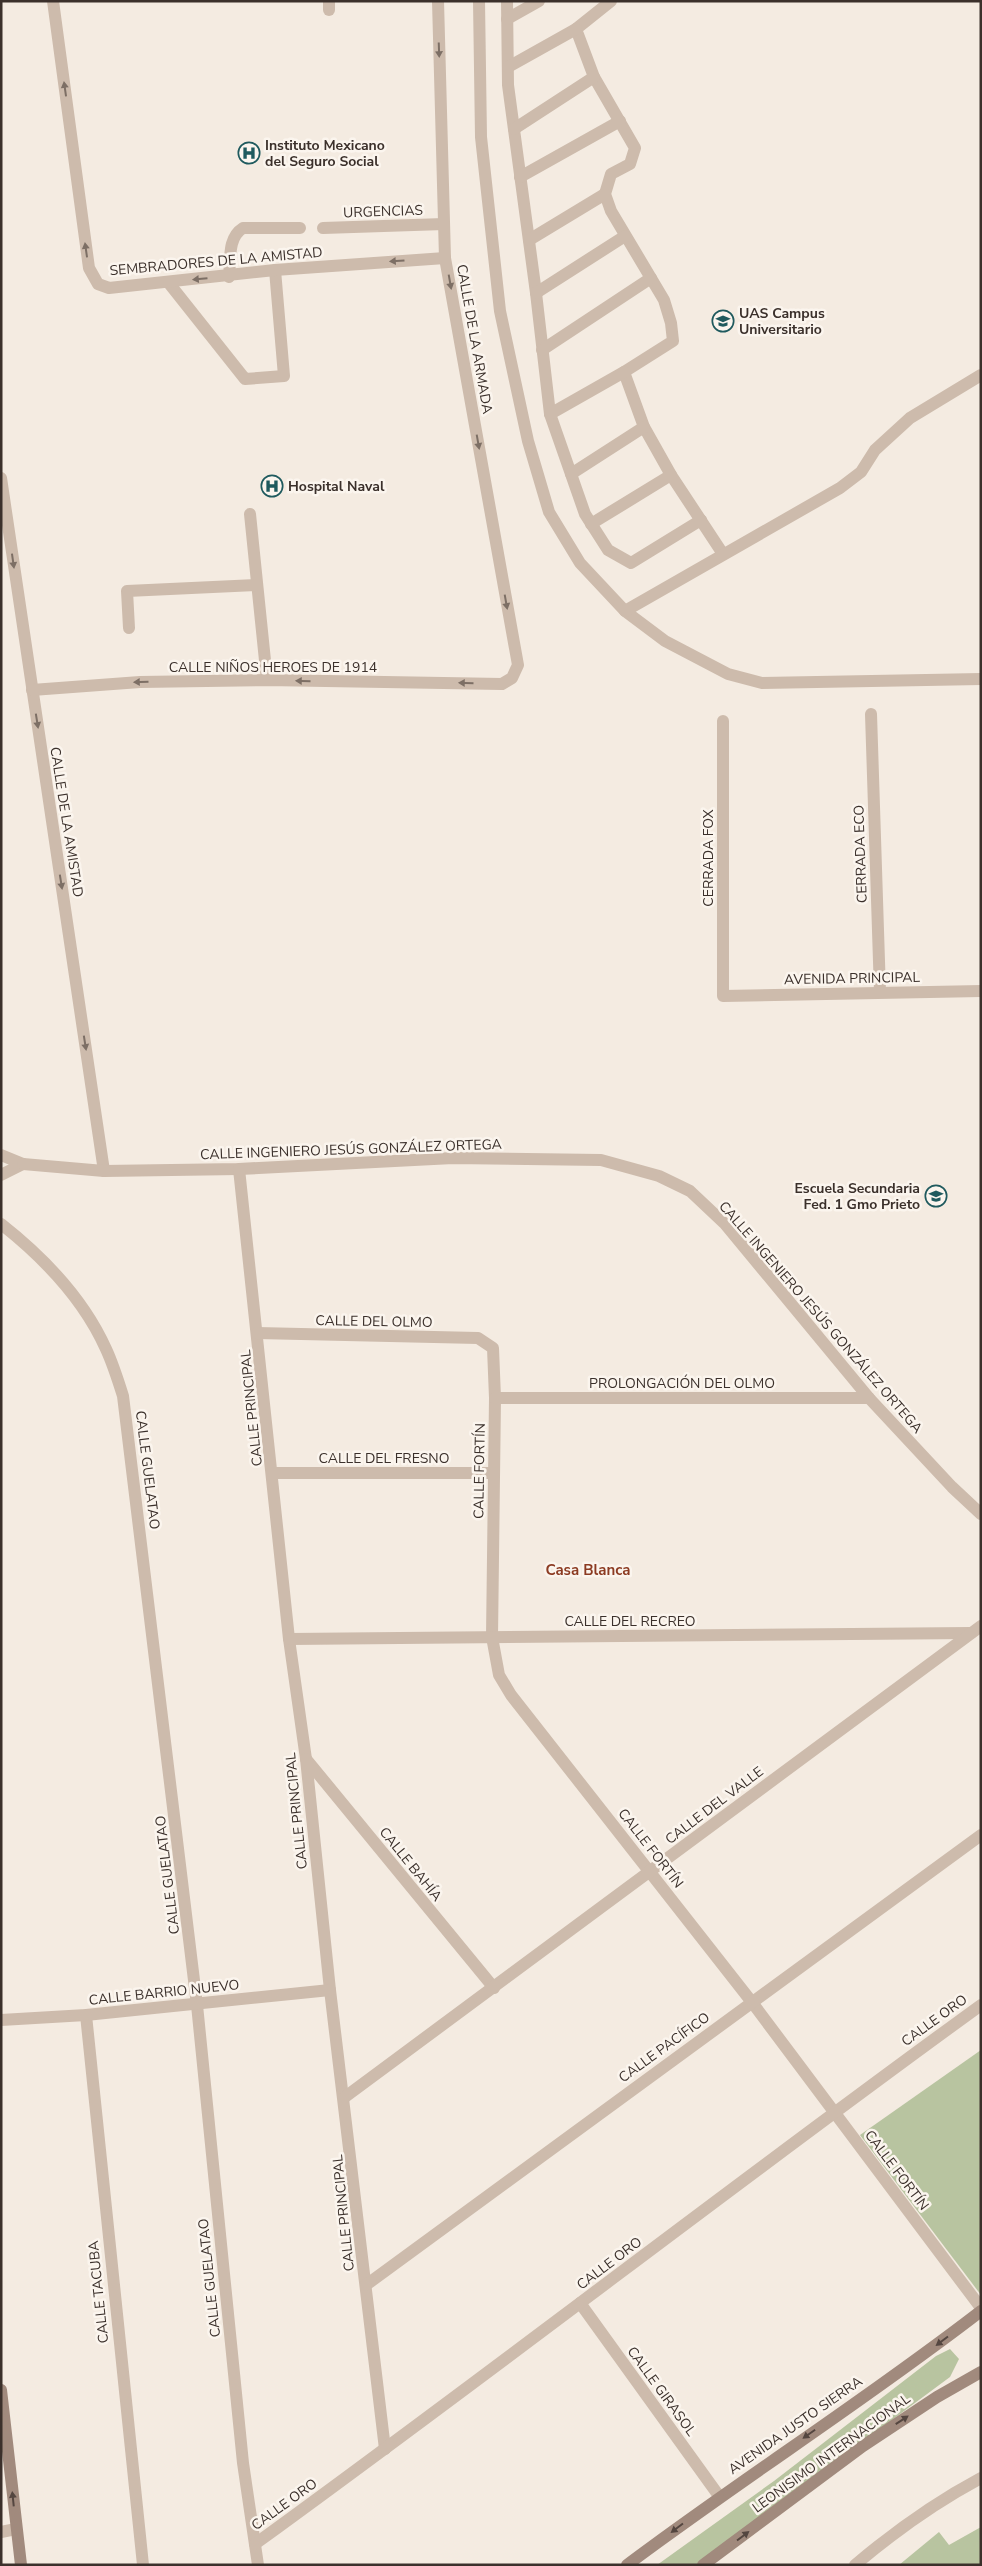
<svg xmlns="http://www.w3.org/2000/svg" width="982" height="2566" viewBox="0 0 982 2566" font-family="'Nunito Sans',sans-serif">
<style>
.green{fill:#b8c4a0}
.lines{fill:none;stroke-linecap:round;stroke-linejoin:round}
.lane{stroke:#cdbbac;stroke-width:12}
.street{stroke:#cdbbac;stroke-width:12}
.secondary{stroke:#a18a7d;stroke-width:12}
.oneway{fill:#7d6f65}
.oneway2{fill:#544640}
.labels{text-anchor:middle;stroke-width:5;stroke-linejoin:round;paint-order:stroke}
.poi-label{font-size:14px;font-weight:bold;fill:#3b302b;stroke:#fbf5ee;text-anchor:start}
.street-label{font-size:14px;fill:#3b302b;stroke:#fbf5ee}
.neighbourhood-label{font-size:15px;font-weight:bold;fill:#8c3b22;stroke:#fbf5ee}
</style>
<rect width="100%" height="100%" fill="#f4ebe1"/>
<!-- green -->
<g class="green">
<path d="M 981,2050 L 981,2295 L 860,2135 Z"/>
<path d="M 950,2349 L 959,2359 L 950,2377 L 696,2565 L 657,2565 L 774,2481 L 936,2356 Z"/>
<path d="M 981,2527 L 981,2565 L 899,2565 L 939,2532 L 949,2545 Z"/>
</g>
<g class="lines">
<!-- lane -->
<g class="lane">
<path d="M 329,1 L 329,10"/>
<path d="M 479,1 L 481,137 L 500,311 L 528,441 L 549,512 L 580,563 L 625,611 L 665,641 L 728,674 L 762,683 L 981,679"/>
<path d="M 507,1 L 508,85 L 536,293 L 550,414 L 585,514 L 608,550 L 631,563 L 701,520"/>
<path d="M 611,1 L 576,29 L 594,77 L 635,148 L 630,164 L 611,174 L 605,194 L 611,211 L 664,300 L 671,323 L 673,341 L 624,372 L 644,427 L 671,475 L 723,554"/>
<path d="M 507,19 L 539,1"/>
<path d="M 508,67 L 576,29"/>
<path d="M 514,129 L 594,77"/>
<path d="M 520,177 L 620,121"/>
<path d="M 323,228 L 444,224"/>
<path d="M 529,240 L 605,194"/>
<path d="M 229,277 C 231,260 227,238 243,228 L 300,228"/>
<path d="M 168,282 L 245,379 L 284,376 L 275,270"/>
<path d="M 536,293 L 625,236"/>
<path d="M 542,350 L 651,278"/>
<path d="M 550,414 L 624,372"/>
<path d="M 571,474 L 644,427"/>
<path d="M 250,514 L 267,680"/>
<path d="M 591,524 L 671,475"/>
<path d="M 625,611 L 840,488 L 861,472 L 875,450 L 910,418 L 981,375"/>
<path d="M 129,628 L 127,591 L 257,585"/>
<path d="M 855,2565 C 894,2532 936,2502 981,2478"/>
</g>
<!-- street -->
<g class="street">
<path d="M 53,1 L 89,268 L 98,284 L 109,288 L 275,270 L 445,258"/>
<path d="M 1,478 L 104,1171"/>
<path d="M 32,690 L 140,682 L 267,680 L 502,684 L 512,678 L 518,665 L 445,258 L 438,1"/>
<path d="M 871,714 L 880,992"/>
<path d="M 723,721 L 723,996 L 981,991"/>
<path d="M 1,1155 L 23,1164 L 1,1175"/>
<path d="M 23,1164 L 104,1171 L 239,1169 L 453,1158 L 601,1160 L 659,1176 L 690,1191 L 725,1224 L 869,1398 L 952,1487 L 981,1514"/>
<path d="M 239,1169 L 289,1639 L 306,1759 L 330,1990 L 385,2449"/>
<path d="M 1,1224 C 43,1257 84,1300 106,1349 C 113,1364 118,1380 123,1396 L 197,2005 L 243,2463 L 258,2565"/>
<path d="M 257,1333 L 478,1338 L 493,1348 L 495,1398 L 492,1637 L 499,1675 L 511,1695 L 751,2001 L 981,2308"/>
<path d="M 495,1398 L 869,1398"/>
<path d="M 273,1473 L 494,1473"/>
<path d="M 289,1639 L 971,1633"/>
<path d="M 306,1759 L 494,1988"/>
<path d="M 86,2015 L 143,2565"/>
<path d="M 1,2020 L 86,2015 L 330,1990"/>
<path d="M 345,2097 L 981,1626"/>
<path d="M 366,2285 L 981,1835"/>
<path d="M 580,2303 L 719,2496"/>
<path d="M 1,2532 L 16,2529"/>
<path d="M 255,2544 C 499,2367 737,2182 981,2005"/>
</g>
<!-- secondary -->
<g class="secondary">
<path d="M 1,2390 L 21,2565"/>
<path d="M 627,2565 C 743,2478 866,2400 981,2311"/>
<path d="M 703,2565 L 863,2446 L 937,2397 L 981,2372"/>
</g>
</g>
<!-- one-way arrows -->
<defs><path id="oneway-solid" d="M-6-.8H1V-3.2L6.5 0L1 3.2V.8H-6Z" transform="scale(1.25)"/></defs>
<g class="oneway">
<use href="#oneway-solid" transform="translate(439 50) rotate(88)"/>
<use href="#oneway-solid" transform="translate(65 89) rotate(-98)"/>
<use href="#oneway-solid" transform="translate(86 250) rotate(-98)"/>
<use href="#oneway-solid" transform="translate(397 261) rotate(176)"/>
<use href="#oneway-solid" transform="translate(200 279) rotate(175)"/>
<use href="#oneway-solid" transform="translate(450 282) rotate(80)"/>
<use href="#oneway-solid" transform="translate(478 442) rotate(80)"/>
<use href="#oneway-solid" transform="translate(13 561) rotate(82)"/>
<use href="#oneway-solid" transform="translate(506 602) rotate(80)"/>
<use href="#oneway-solid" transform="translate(303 681) rotate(-179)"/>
<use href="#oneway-solid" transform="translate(141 682) rotate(178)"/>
<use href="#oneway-solid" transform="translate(466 683) rotate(-179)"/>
<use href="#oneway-solid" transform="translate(37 721) rotate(81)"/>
<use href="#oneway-solid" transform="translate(61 882) rotate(81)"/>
<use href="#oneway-solid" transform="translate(85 1043) rotate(81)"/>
</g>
<g class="oneway2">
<use href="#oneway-solid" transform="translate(942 2341) rotate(143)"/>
<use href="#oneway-solid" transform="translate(902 2420) rotate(-33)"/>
<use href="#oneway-solid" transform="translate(809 2434) rotate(145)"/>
<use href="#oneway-solid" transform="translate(13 2499) rotate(-96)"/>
<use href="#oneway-solid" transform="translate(677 2528) rotate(143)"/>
<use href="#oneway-solid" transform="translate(743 2536) rotate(-37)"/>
</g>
<!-- icons -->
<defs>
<g id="hospital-ring" transform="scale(1.125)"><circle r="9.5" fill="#fbf5ee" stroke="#1f5a5e" stroke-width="1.5"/><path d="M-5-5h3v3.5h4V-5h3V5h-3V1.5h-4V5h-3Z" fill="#1f5a5e"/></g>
<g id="university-ring" transform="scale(1.125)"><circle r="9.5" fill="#fbf5ee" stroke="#1f5a5e" stroke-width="1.5"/><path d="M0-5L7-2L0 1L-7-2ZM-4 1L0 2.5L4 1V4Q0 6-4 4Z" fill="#1f5a5e"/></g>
<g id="school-ring" transform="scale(1.125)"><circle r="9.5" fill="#fbf5ee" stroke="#1f5a5e" stroke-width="1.5"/><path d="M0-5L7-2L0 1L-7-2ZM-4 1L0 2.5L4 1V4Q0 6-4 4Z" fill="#1f5a5e"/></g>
</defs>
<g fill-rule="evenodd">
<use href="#hospital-ring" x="249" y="153"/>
<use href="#university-ring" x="723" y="321"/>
<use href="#hospital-ring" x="272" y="486"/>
<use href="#school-ring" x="936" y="1196"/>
</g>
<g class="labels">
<!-- poi labels -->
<g class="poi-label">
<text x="265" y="150">Instituto Mexicano<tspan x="265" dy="16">del Seguro Social</tspan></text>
<text x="739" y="318">UAS Campus<tspan x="739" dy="16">Universitario</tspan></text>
<text x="288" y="491">Hospital Naval</text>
<text x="920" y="1193" text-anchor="end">Escuela Secundaria<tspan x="920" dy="16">Fed. 1 Gmo Prieto</tspan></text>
</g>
<!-- street labels -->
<g class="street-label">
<text transform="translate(383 211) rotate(-2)" y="5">URGENCIAS</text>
<text transform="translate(216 261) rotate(-5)" y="5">SEMBRADORES DE LA AMISTAD</text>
<text transform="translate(475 339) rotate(80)" y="5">CALLE DE LA ARMADA</text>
<text x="273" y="672">CALLE NIÑOS HEROES DE 1914</text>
<text transform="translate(67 822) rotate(81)" y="5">CALLE DE LA AMISTAD</text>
<text transform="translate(860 854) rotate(-92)" y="5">CERRADA ECO</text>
<text transform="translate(708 858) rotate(-90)" y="5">CERRADA FOX</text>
<text transform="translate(852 978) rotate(-1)" y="5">AVENIDA PRINCIPAL</text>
<text transform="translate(351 1149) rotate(-2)" y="5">CALLE INGENIERO JESÚS GONZÁLEZ ORTEGA</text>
<text transform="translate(821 1317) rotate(49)" y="5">CALLE INGENIERO JESÚS GONZÁLEZ ORTEGA</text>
<text transform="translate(374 1321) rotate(1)" y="5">CALLE DEL OLMO</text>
<text x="682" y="1388">PROLONGACIÓN DEL OLMO</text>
<text transform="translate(251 1408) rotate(-96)" y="5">CALLE PRINCIPAL</text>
<text x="384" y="1463">CALLE DEL FRESNO</text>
<text transform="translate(148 1470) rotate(83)" y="5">CALLE GUELATAO</text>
<text transform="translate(479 1471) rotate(-89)" y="5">CALLE FORTÍN</text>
<text x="630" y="1626">CALLE DEL RECREO</text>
<text transform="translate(714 1805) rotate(-37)" y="5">CALLE DEL VALLE</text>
<text transform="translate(296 1811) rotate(-96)" y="5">CALLE PRINCIPAL</text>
<text transform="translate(651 1848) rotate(52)" y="5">CALLE FORTÍN</text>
<text transform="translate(411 1864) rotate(51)" y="5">CALLE BAHÍA</text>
<text transform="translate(167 1875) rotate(-97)" y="5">CALLE GUELATAO</text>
<text transform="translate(164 1992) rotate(-6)" y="5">CALLE BARRIO NUEVO</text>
<text transform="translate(934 2020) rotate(-36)" y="5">CALLE ORO</text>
<text transform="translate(664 2047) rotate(-36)" y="5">CALLE PACÍFICO</text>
<text transform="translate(897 2170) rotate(53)" y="5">CALLE FORTÍN</text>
<text transform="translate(343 2213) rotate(-96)" y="5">CALLE PRINCIPAL</text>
<text transform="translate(609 2263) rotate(-37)" y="5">CALLE ORO</text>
<text transform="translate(209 2278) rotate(-96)" y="5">CALLE GUELATAO</text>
<text transform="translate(98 2292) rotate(-96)" y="5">CALLE TACUBA</text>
<text transform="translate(662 2391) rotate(54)" y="5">CALLE GIRASOL</text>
<text transform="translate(795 2425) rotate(-35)" y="5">AVENIDA JUSTO SIERRA</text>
<text transform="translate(831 2453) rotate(-36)" y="5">LEONISIMO INTERNACIONAL</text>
<text transform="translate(284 2504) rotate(-36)" y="5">CALLE ORO</text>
</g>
<!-- neighbourhood labels -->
<g class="neighbourhood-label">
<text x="588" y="1575">Casa Blanca</text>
</g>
</g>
<!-- border -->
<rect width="982" height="2566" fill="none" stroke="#3b302b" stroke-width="5"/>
</svg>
